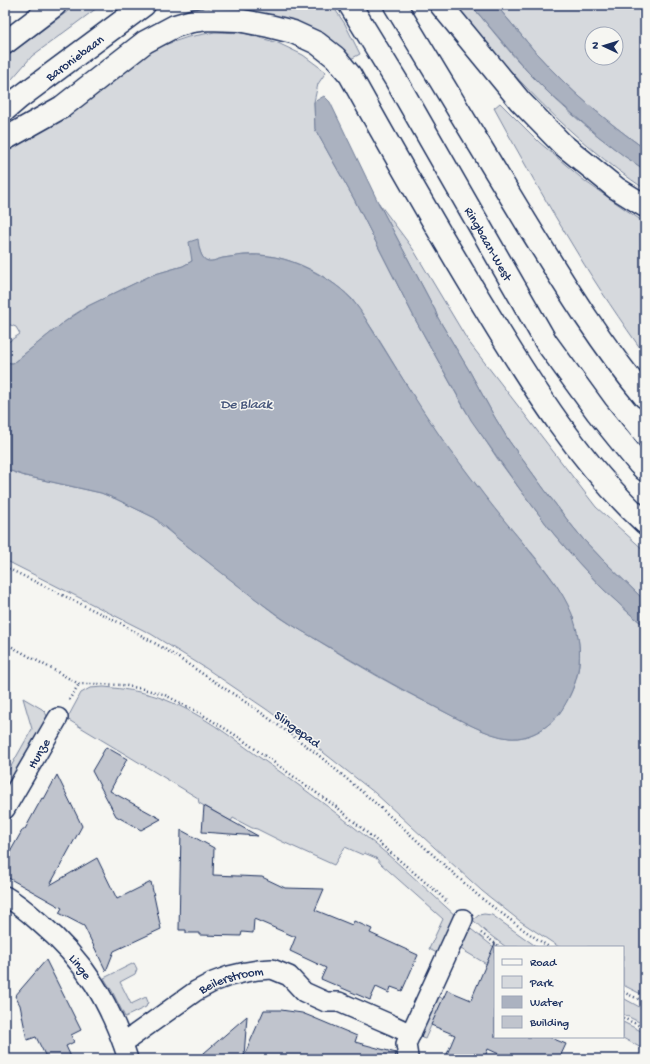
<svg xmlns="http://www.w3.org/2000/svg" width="650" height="1064" viewBox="0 0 650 1064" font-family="'Gochi Hand',sans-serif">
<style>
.green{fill:#d6d9dd;stroke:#78849e;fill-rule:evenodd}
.water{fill:#abb2c0;stroke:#717e99}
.building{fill:#c0c4cd;stroke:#1b2f5e}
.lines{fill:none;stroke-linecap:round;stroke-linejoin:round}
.minor-casing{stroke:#1b2f5e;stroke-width:22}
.secondary-casing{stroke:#1b2f5e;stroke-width:25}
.path{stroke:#1b2f5e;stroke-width:2.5;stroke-dasharray:1 3;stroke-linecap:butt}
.minor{stroke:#f6f6f2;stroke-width:19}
.secondary{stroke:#f6f6f2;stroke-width:22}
.labels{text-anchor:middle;stroke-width:3;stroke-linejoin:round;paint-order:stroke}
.street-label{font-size:13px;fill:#1b2f5e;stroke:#f6f6f2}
.water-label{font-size:14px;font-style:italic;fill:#46567b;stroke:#f6f6f2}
</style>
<rect width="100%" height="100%" fill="#f6f6f2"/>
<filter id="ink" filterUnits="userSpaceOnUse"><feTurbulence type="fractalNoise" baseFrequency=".025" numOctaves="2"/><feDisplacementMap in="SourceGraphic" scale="8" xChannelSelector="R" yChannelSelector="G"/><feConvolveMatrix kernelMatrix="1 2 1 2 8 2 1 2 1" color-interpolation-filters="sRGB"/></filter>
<g filter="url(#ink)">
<!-- green -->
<g class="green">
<path d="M 76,5 L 101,5 L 32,56 L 5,87 L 5,58 Z"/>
<path d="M 208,5 L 332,5 L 345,24 L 360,54 L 345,62 L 279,18 L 264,14 L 250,11 L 213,11 Z"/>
<path d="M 455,5 L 471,5 C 490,27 508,51 528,72 C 563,109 603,142 645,170 L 645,189 C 571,140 510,74 455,5 Z"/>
<path d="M 496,5 L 645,5 L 645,149 C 606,121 569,90 537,54 C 523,38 510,21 496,5 ZM 592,34 L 616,34 L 616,58 L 592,58 Z"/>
<path d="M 215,32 L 244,33 L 278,43 L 303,55 L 326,72 L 318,84 L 314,102 L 315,129 L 354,199 L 415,319 L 464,408 L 497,458 L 519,488 L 553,533 L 577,561 L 602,588 L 630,614 L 645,626 L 645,996 L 623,985 L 623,947 L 559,947 L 520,921 L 482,891 L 375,793 L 291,727 L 266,709 L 207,669 L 151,634 L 5,560 L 5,469 L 25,476 L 101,493 L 116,499 L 155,518 L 161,525 L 177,538 C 202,557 226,576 251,595 C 261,603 271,611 281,618 C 294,627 308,634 322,643 C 359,666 397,688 437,708 C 457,718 487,736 510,738 C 532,740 554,724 564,706 C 582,677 584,648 572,616 C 558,578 526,548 501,517 C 481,493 463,467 444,442 C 410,396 385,345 352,299 C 324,272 284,252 244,255 C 237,256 230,257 223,258 C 218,259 212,262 208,261 C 200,259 199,246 197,240 L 192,261 L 183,266 L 152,275 L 88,306 L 72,316 L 13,363 L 10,363 L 5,360 L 5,344 L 20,334 L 16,327 L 5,323 L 5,150 L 158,47 L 188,37 Z"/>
<path d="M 500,103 L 539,142 L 586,182 L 645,223 L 645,355 C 621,321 597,286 576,251 C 547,204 520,156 494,108 Z"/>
<path d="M 378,202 L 413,249 L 468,341 L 596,507 L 645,551 L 645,601 L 602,559 L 583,539 L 569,522 L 547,493 L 509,441 L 494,416 L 470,372 L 438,318 L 435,310 Z"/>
<path d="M 104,687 C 125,689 147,692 166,700 C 200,713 230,736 259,757 C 305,789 351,823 394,860 C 415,878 436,898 457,917 L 439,954 L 429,949 L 443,919 L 381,864 L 376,858 L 364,853 L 363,855 L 345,847 L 334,865 L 283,842 L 257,829 L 252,828 L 233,818 L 231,821 L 199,803 L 198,798 L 67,719 L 81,693 L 90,688 Z"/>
<path d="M 23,698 L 42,709 L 45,712 L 48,718 L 5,799 L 5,777 L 32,729 Z"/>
<path d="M 484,914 L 492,915 L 537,947 L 506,947 L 486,932 L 473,920 L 479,915 Z"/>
<path d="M 467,926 L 495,948 L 495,969 L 454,945 Z"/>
<path d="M 134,963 L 137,969 L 135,974 L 120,982 L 131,1004 L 146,997 L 148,1002 L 146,1007 L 125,1017 L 112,991 L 104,978 Z"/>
<path d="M 440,997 L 443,999 L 425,1039 L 422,1038 L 421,1035 L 437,998 Z"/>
<path d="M 623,998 L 645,1010 L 645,1025 L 623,1014 Z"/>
<path d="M 623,1022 L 645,1033 L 645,1050 L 621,1037 L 623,1037 Z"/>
</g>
<!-- water -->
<g class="water">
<path d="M 471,5 L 496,5 C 510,21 523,38 537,54 C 569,90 606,121 645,149 L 645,170 L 624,156 L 598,136 L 550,94 L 528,72 Z"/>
<path d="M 324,96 L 330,102 L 378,202 L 435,310 L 438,318 L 470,372 L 494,416 L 509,441 L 547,493 L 569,522 L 583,539 L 602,559 L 645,601 L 645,626 L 630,614 L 602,588 L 577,561 L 553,533 L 519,488 L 471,420 L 415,319 L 354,199 L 315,129 L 314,102 Z"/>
<path d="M 198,239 C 199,246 200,259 208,261 C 213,262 218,259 223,258 C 231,257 239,255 248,255 C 274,254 295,261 318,274 C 336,284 348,293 360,310 C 387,353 413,397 442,439 C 456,458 470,476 484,495 C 498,513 513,531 528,549 C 545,570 562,589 572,614 C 584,648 582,677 563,708 C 553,725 531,740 509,738 C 487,736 457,718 437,708 C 398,688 361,666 324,644 C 309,635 294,627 280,617 C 245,592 211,564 177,538 L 155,518 L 116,499 L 101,493 L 25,476 L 5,469 L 5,360 L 10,363 L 13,363 L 63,323 L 88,306 L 152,275 L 183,266 L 192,261 L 189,242 Z"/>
</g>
<!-- building -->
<g class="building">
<path d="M 106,747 L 127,759 L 110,791 L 161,819 L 141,830 L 116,816 L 92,771 Z"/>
<path d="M 57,775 L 82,826 L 50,885 L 97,858 L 117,899 L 151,882 L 161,929 L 114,951 L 106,971 L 84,926 L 59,913 L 62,908 L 5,876 L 5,861 L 23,829 L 25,829 L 42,798 L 44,799 Z"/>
<path d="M 204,806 L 258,836 L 202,832 Z"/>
<path d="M 181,830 L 214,848 L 213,875 L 262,877 L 285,888 L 324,889 L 315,910 L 352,925 L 354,921 L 372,929 L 370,933 L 418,955 L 402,991 L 391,987 L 389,993 L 376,987 L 370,1000 L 321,979 L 326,968 L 290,951 L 296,936 L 293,936 L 254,919 L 253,933 L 242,932 L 241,936 L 199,935 L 199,933 L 186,933 L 186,930 L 179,930 Z"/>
<path d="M 495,943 L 495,1037 L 549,1037 L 566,1044 L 559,1059 L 510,1059 L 488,1049 L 484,1059 L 445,1059 L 455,1035 L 431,1025 L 447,990 L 471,1000 Z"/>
<path d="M 46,960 L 81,1030 L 71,1035 L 74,1042 L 66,1046 L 72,1059 L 47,1059 L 36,1037 L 27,1040 L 20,1005 L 15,996 Z"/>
<path d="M 264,1010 L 281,1010 L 302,1013 L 312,1017 L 357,1036 L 355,1042 L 396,1053 L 395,1059 L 197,1059 L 247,1016 L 244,1056 Z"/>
</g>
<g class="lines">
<!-- minor casing -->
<g class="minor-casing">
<g id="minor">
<path id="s1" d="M 5,809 L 58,718"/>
<path id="s2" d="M 5,896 C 17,903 28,912 39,922 C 85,961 110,1002 128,1059"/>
<path id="s3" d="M 123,1043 L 196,991 L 213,982 L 229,976 L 246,972 L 258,970 L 272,969 L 289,976 L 304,992 L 326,1002 L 339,1002 L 392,1025 L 411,1034"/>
<path d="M 408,1059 L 408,1057 L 406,1044 L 463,919"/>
</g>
</g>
<!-- secondary casing -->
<g class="secondary-casing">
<g id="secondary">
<path id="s4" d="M 350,5 L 396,80 L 546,342 L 597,412 L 639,464 L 645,470"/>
<path d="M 395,5 C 439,77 482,150 526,222 C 563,282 600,343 645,397"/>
<path d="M 441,5 L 520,101 L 562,144 L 616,188 L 645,206"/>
<path d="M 5,43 L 55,5"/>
<path id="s5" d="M 5,110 L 19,98 L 144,5"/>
<path d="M 5,139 L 62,107 L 145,42 L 175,26 L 192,21 L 207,19 L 238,20 L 269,26 L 293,32 L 317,43 L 335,57 L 350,75 C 394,154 439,233 486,310 C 532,386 580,463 645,523"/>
</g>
</g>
<!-- path -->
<g class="path">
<path d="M 5,567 L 122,624 L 168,651 L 256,709 L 316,753 L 373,801 L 481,898 L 524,930 L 549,947"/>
<path d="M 5,643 L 79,684 L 100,684 L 122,685 L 143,689 L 163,694 L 198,712 L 237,736 L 339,809 L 438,893 L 448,903"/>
<path d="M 69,700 L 79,684"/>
<path d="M 481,933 L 500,947"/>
<path d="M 623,992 L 645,1002"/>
<path d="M 623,1018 L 645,1028"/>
</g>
<!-- minor -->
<use href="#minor" class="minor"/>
<!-- secondary -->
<use href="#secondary" class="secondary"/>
</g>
</g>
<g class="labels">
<!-- street labels -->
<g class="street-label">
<text dy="5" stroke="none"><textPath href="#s5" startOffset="87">Baroniebaan</textPath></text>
<text dy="5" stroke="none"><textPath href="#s4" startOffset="276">Ringbaan-West</textPath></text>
<text transform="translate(298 728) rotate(36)" y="5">Slingepad</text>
<text dy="5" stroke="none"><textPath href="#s1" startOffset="65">Hunze</textPath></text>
<text dy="5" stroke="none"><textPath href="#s2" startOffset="104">Linge</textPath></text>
<text dy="5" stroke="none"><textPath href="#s3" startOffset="127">Beilerstroom</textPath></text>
</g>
<!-- water labels -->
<g class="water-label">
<text x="246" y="408">De Blaak</text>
</g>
</g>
<!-- margin -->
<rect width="650" height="1064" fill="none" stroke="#f6f6f2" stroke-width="20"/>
<rect x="10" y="10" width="630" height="1044" fill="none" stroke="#1b2f5e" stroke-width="1.5" filter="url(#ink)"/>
<!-- legend -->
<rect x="494" y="946" width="130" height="92" fill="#f6f6f2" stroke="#9ea6b7"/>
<rect x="502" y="959" width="20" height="6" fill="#f6f6f2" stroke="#9ea6b7"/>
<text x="530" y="966" font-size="12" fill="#1b2f5e">Road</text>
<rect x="502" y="976" width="20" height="12" fill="#d6d9dd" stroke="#9ea6b7"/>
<text x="530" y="986" font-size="12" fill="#1b2f5e">Park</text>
<rect x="502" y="996" width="20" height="12" fill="#abb2c0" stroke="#9ea6b7"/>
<text x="530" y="1006" font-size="12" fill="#1b2f5e">Water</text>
<rect x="502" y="1016" width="20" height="12" fill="#c0c4cd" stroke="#9ea6b7"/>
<text x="530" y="1026" font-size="12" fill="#1b2f5e">Building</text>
<!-- north arrow -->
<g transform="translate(604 46) rotate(274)"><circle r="19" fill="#f6f6f2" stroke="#9ea6b7"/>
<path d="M0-3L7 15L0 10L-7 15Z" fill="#1b2f5e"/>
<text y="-6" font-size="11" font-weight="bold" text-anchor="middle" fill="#1b2f5e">N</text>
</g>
</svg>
